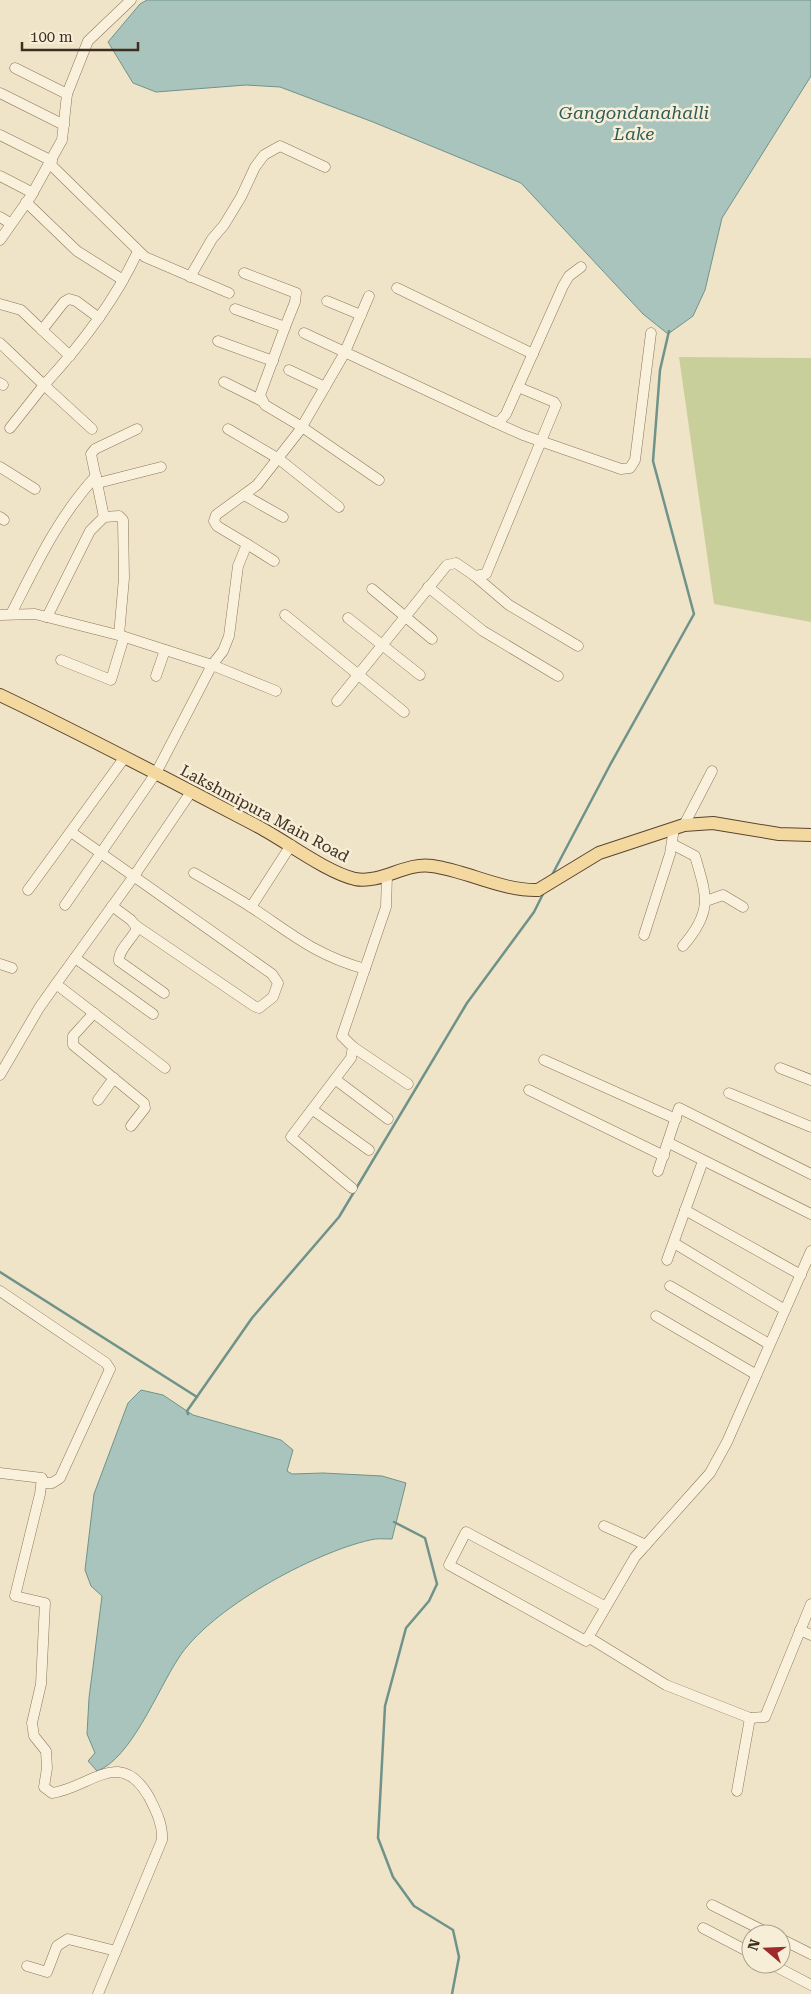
<svg xmlns="http://www.w3.org/2000/svg" width="811" height="1994" viewBox="0 0 811 1994" font-family="'Roboto Serif',serif">
<style>
.green{fill:#c9cf9b}
.water{fill:#a9c4bc;stroke:#6f938a}
.lines{fill:none;stroke-linecap:round;stroke-linejoin:round}
.stream{stroke:#6f938a;stroke-width:2.5}
.minor-casing{stroke:#8d765c;stroke-width:11}
.major-casing{stroke:#5b4430;stroke-width:14}
.minor{stroke:#faf1dc;stroke-width:10}
.major{stroke:#f3d9a0;stroke-width:12}
.labels{text-anchor:middle;stroke-width:5;stroke-linejoin:round;paint-order:stroke}
.street-label{font-size:16px;fill:#3d2e20;stroke:#f7eed8}
.water-label{font-size:18px;font-style:italic;fill:#2f5d5a;stroke:#f7eed8}
</style>
<rect width="100%" height="100%" fill="#f0e4c8"/>
<!-- green -->
<path class="green" d="M 679,357 L 811,358 L 811,622 L 714,604 Z"/>
<!-- water -->
<g class="water">
<path d="M 147,0 L 811,0 L 811,76 L 722,218 L 705,290 L 693,316 L 668,334 L 643,314 L 521,183 L 373,122 L 280,87 L 246,85 L 156,92 L 133,83 L 108,42 L 140,4 Z"/>
<path d="M 141,1390 L 163,1395 L 193,1415 L 281,1440 L 293,1450 L 287,1471 L 292,1474 L 323,1473 L 382,1476 L 406,1483 L 392,1539 C 385,1539 377,1538 370,1540 C 313,1553 209,1609 178,1659 C 158,1689 131,1759 97,1771 L 88,1761 L 95,1753 L 87,1734 L 89,1698 L 102,1596 L 91,1586 L 85,1570 L 94,1494 L 128,1403 Z"/>
</g>
<g class="lines">
<!-- stream -->
<g class="stream">
<path d="M 552,875 L 610,765 L 694,614 L 653,461 L 660,370 L 669,331"/>
<path d="M 0,1272 L 197,1397"/>
<path d="M 188,1414 L 187,1411 L 252,1318 L 339,1217 L 467,1003 L 534,912 L 543,894"/>
<path d="M 394,1522 L 425,1538 L 437,1584 L 429,1601 L 406,1628 L 385,1706 L 378,1838 L 393,1877 L 414,1906 L 453,1930 L 459,1957 L 452,1994"/>
</g>
<!-- minor casing -->
<g class="minor-casing">
<g id="minor">
<path d="M 15,68 L 67,94"/>
<path d="M 0,93 L 64,125"/>
<path d="M 0,135 L 52,161"/>
<path d="M 50,164 L 145,257 L 229,293"/>
<path d="M 0,176 L 33,193"/>
<path d="M 26,202 L 77,251 L 123,280"/>
<path d="M 0,217 L 10,223"/>
<path d="M 0,240 L 31,196 L 62,140 L 67,94 L 88,41 L 131,0"/>
<path d="M 244,273 L 296,293 L 295,302 L 285,327"/>
<path d="M 190,277 L 212,239 L 224,225 L 241,197 L 255,167 L 264,155 L 280,146 L 325,167"/>
<path d="M 397,288 L 533,354"/>
<path d="M 327,301 L 361,315"/>
<path d="M 0,304 L 21,310 L 42,330"/>
<path d="M 235,309 L 285,327 L 260,395 L 265,405 L 302,427 L 379,480"/>
<path d="M 304,333 L 494,422 L 500,421 L 506,414 L 563,286 L 569,276 L 581,267"/>
<path d="M 218,341 L 273,361"/>
<path d="M 0,343 L 44,385 L 10,428"/>
<path d="M 70,356 L 42,330 L 64,302 L 69,299 L 76,301 L 99,318"/>
<path d="M 289,370 L 325,387"/>
<path d="M 224,382 L 262,401"/>
<path d="M 0,383 L 3,385"/>
<path d="M 494,422 L 523,435 L 621,469 L 630,468 L 635,460 L 651,333"/>
<path d="M 92,429 L 44,385 C 81,345 115,301 138,251"/>
<path d="M 228,429 L 279,459 L 339,507"/>
<path d="M 0,467 L 35,489"/>
<path d="M 98,483 L 161,467"/>
<path d="M 244,495 L 283,517"/>
<path d="M 0,517 L 4,520"/>
<path d="M 104,517 L 91,454 L 95,449 L 137,429"/>
<path d="M 247,544 L 274,561"/>
<path d="M 475,576 L 509,605 L 578,646"/>
<path d="M 428,587 L 483,631 L 558,676"/>
<path d="M 372,589 L 432,639"/>
<path d="M 11,614 C 36,565 58,517 96,476"/>
<path d="M 0,615 L 35,614 L 122,636 L 212,665 L 276,691"/>
<path d="M 285,615 L 404,712"/>
<path d="M 47,617 L 90,531 L 104,517 L 119,516 L 123,520 L 124,578 L 119,635"/>
<path d="M 348,618 L 420,675"/>
<path d="M 61,660 L 111,680 L 124,637"/>
<path d="M 156,676 L 165,650"/>
<path d="M 337,701 L 447,565 L 456,563 L 475,576 L 486,574 L 556,405 L 554,402 L 518,387"/>
<path d="M 684,825 L 712,771"/>
<path d="M 71,832 L 272,974 L 278,983 L 273,997 L 259,1008 L 254,1006 L 135,925"/>
<path d="M 672,844 L 695,856 C 707,897 713,911 683,946"/>
<path d="M 194,873 C 213,884 232,895 251,907 C 292,934 315,955 365,969"/>
<path d="M 28,890 L 125,757"/>
<path d="M 706,901 L 723,895 L 743,907"/>
<path d="M 65,905 L 156,773 L 212,665 L 223,651 L 229,636 L 238,566 L 247,544 L 217,526 L 214,521 L 216,515 L 257,485 L 300,430 L 344,354 L 369,296"/>
<path d="M 112,906 L 131,920 L 137,928 C 133,939 118,949 119,961 L 164,993"/>
<path d="M 251,907 L 291,845"/>
<path d="M 644,935 L 670,854 L 674,828"/>
<path d="M 75,958 L 153,1014"/>
<path d="M 0,964 L 12,968"/>
<path d="M 94,1013 L 73,1036 L 73,1045 L 144,1103 L 145,1108 L 131,1126"/>
<path d="M 353,1047 L 408,1084"/>
<path d="M 544,1060 L 676,1119"/>
<path d="M 165,1068 L 56,984 L 134,876 L 191,792"/>
<path d="M 780,1068 L 811,1080"/>
<path d="M 0,1075 L 39,1008 L 56,984"/>
<path d="M 336,1080 L 388,1119"/>
<path d="M 529,1090 L 664,1156"/>
<path d="M 729,1093 L 811,1127"/>
<path d="M 98,1100 L 114,1078"/>
<path d="M 313,1110 L 369,1150"/>
<path d="M 669,1143 L 811,1214"/>
<path d="M 658,1171 L 679,1108 L 811,1174"/>
<path d="M 352,1188 L 291,1137 L 351,1058 L 353,1047 L 342,1036 L 386,907 L 387,875"/>
<path d="M 685,1210 L 801,1275"/>
<path d="M 674,1243 L 785,1310"/>
<path d="M 667,1260 L 703,1161"/>
<path d="M 670,1286 L 769,1344"/>
<path d="M 0,1291 L 106,1363 L 110,1369 L 60,1478 L 52,1483 L 42,1483"/>
<path d="M 656,1316 L 755,1374"/>
<path d="M 0,1473 L 42,1478 L 40,1494 L 15,1596 L 45,1603 L 41,1684 L 32,1723 L 34,1736 L 46,1751 L 47,1768 L 44,1787 L 52,1793 C 90,1788 120,1746 149,1797 C 156,1811 163,1824 162,1840 L 98,1994"/>
<path d="M 604,1526 L 646,1545"/>
<path d="M 606,1607 L 466,1532 L 449,1565 L 586,1641 L 635,1557 L 710,1473 L 727,1442 L 811,1251"/>
<path d="M 800,1630 L 811,1635"/>
<path d="M 588,1637 L 666,1685 L 750,1718 L 765,1717 L 811,1604"/>
<path d="M 737,1791 L 750,1718"/>
<path d="M 712,1905 L 770,1934"/>
<path d="M 703,1928 L 751,1953"/>
<path d="M 781,1939 L 811,1954"/>
<path d="M 771,1964 L 811,1985"/>
<path d="M 27,1966 L 47,1972 L 57,1946 L 68,1939 L 116,1951"/>
</g>
</g>
<!-- major casing -->
<g class="major-casing">
<path id="major" d="M 0,695 C 88,737 173,782 259,827 C 287,842 326,872 355,879 C 382,884 405,862 432,866 C 468,871 502,891 538,890 L 599,853 L 684,825 L 713,823 L 779,834 L 811,835"/>
</g>
<!-- minor -->
<use href="#minor" class="minor"/>
<!-- major -->
<use href="#major" class="major"/>
</g>
<g class="labels">
<!-- street labels -->
<g class="street-label">
<text transform="translate(265 813) rotate(28)" y="6">Lakshmipura Main Road</text>
</g>
<!-- water labels -->
<g class="water-label">
<text x="634" y="119">Gangondanahalli<tspan x="634" dy="21">Lake</tspan></text>
</g>
</g>
<!-- north arrow -->
<g transform="translate(766 1949) rotate(289)"><circle r="24" fill="#f7eed8" stroke="#ada18e"/>
<path d="M0-4L9 19L0 12L-9 19Z" fill="#9e2a2b"/>
<text y="-8" font-size="14" font-weight="bold" text-anchor="middle" fill="#3d2e20">N</text>
</g>
<!-- scale -->
<path d="M22 42v8h116v-8" fill="none" stroke="#3d2e20" stroke-width="2.5"/>
<text x="30" y="42" font-size="15" fill="#3d2e20" stroke="#f7eed8" stroke-width="4" paint-order="stroke">100 m</text>
</svg>
